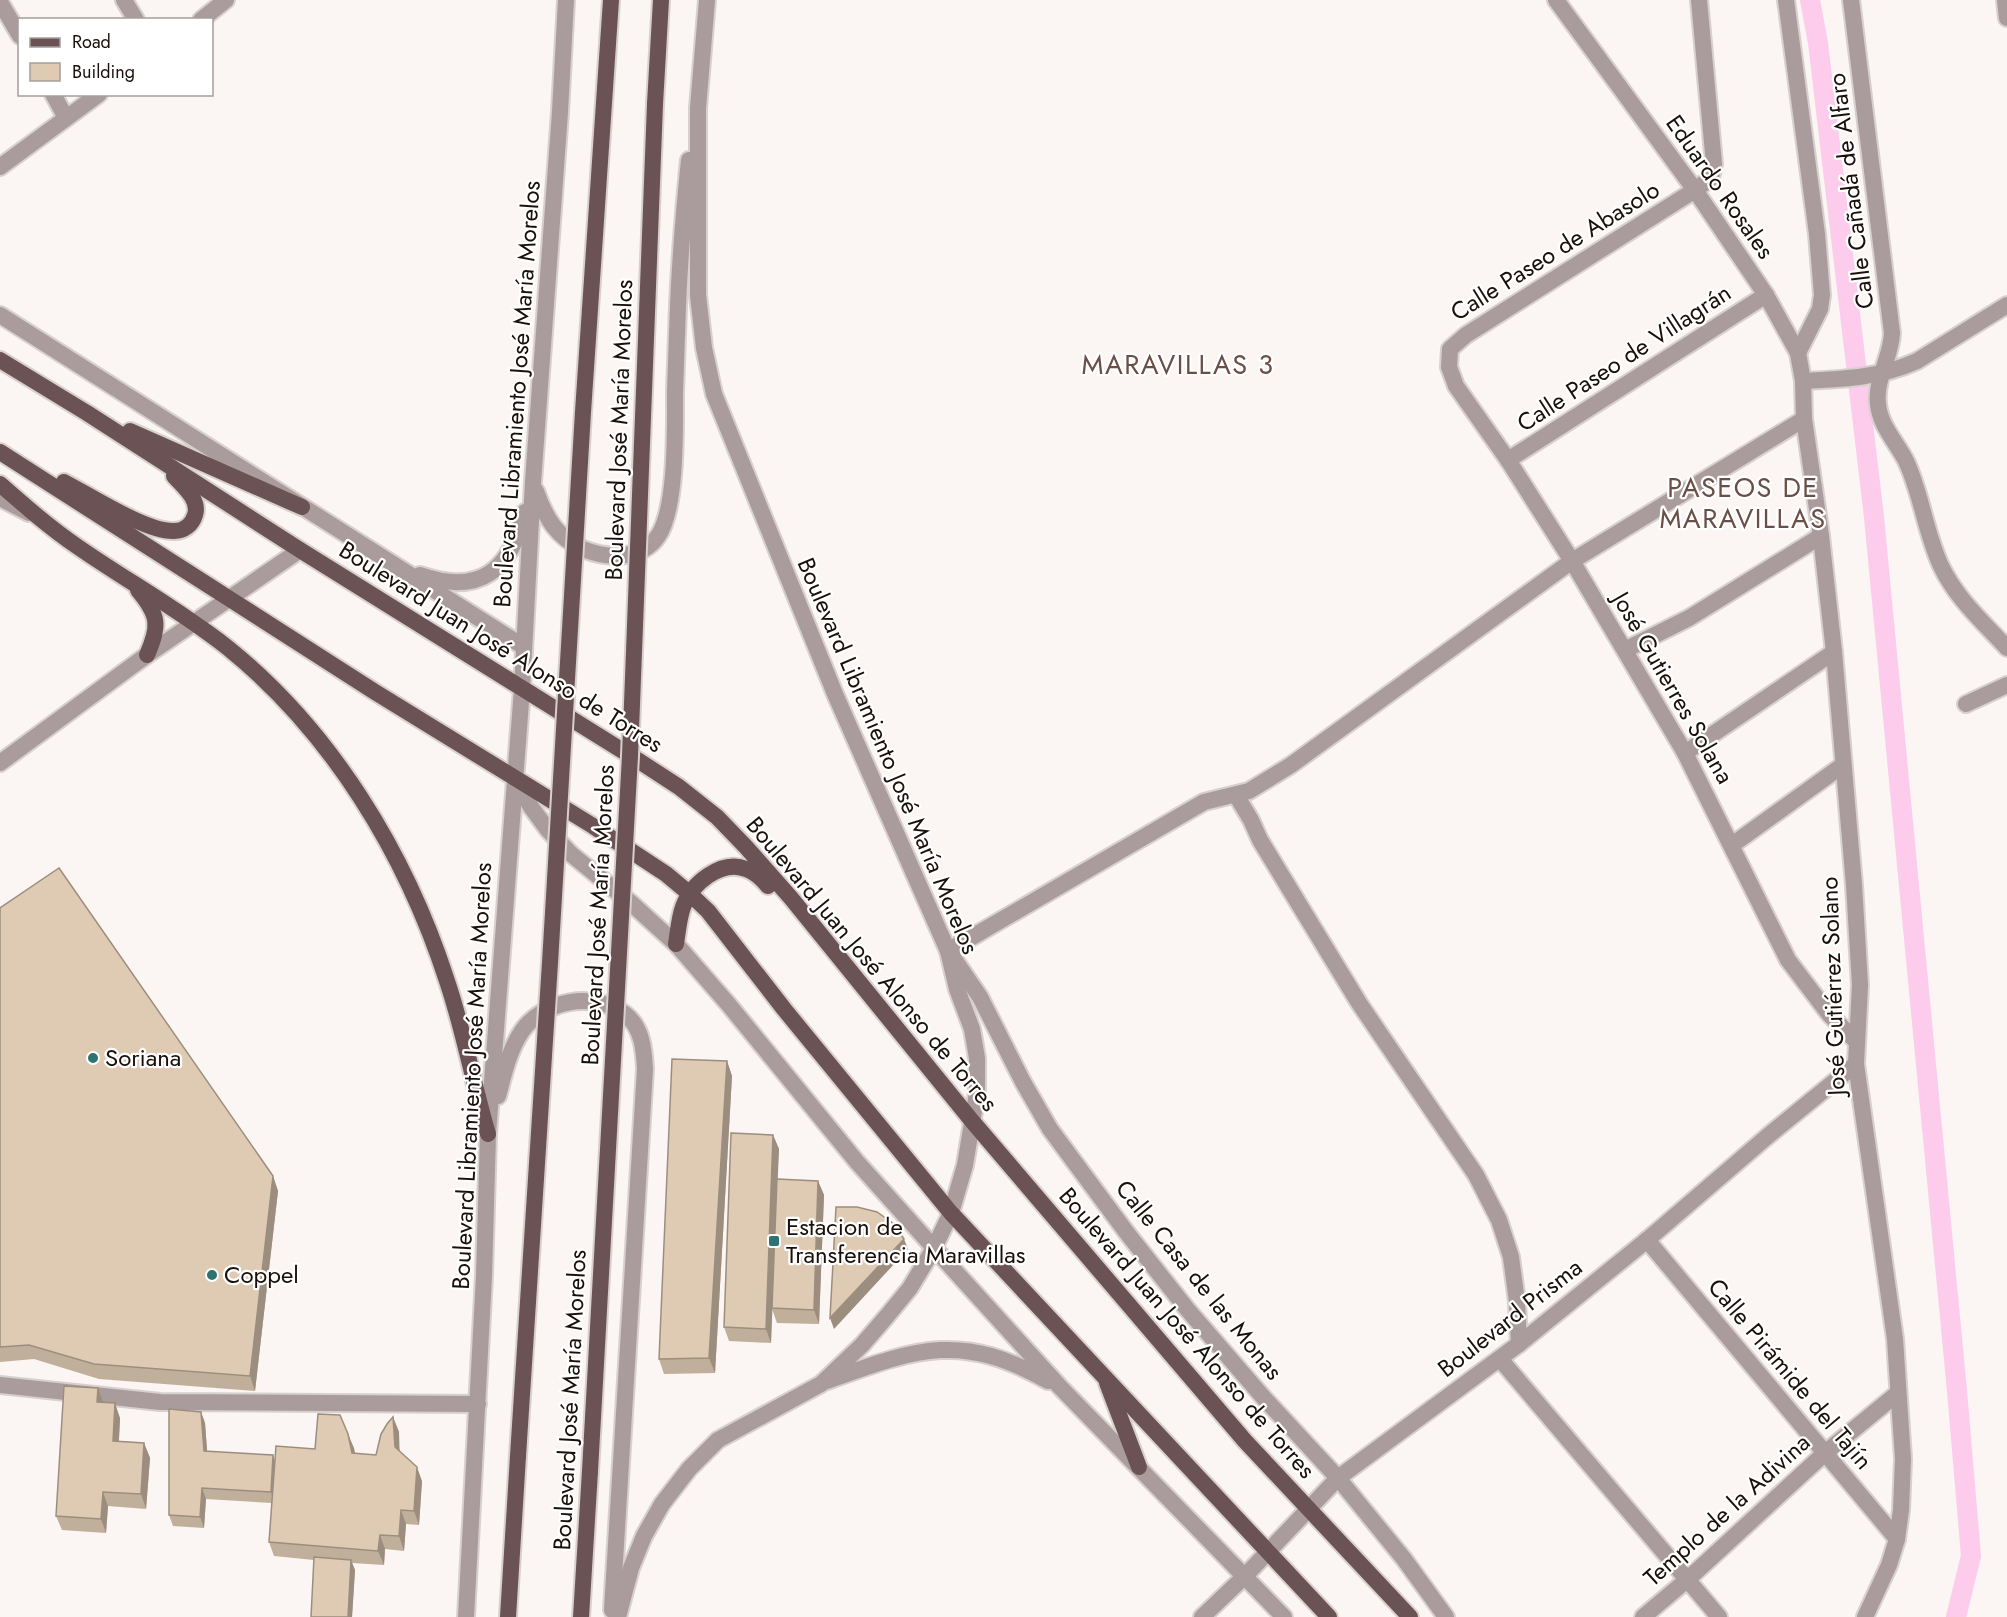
<svg xmlns="http://www.w3.org/2000/svg" width="2007" height="1617" viewBox="0 0 2007 1617" font-family="Jost,sans-serif">
<style>
.lines{fill:none;stroke-linecap:round;stroke-linejoin:round}
.canal{stroke:#fdcbeb;stroke-width:20}
.minor-casing{stroke:#d7d0ce;stroke-width:20}
.tertiary-casing{stroke:#d7d0ce;stroke-width:20}
.primary-casing{stroke:#d7d0ce;stroke-width:20}
.minor{stroke:#aa9c9d;stroke-width:16}
.tertiary{stroke:#aa9c9d;stroke-width:16}
.primary{stroke:#6b5255;stroke-width:16}
.primary-bridge-casing{stroke:#d7d0ce;stroke-width:20;stroke-linecap:butt}
.primary-bridge{stroke:#6b5255;stroke-width:16}
.wall{fill:#c0af9b}
.shaded-wall{fill:#9c8e7e}
.building{fill:#dfcbb4;stroke:#9c8e7e;stroke-width:1.5}
.poi-dot{fill:#2b7471;stroke:#fff;stroke-width:2}
.labels{text-anchor:middle;stroke-width:4.5;stroke-linejoin:round;paint-order:stroke}
.street-label{font-size:24px;fill:#190f0b;stroke:#fff}
.poi-label{font-size:24px;fill:#190f0b;stroke:#fff;text-anchor:start}
.quarter-label{font-size:27px;letter-spacing:1.5px;fill:#6a4f46;stroke:#fff}
</style>
<rect width="100%" height="100%" fill="#fbf5f3"/>
<g class="lines">
<!-- canal -->
<path class="canal" d="M 1810,0 L 1818,43 L 1874,517 L 1957,1391 L 1971,1556 L 1956,1617"/>
<!-- minor casing -->
<g class="minor-casing">
<g id="minor">
<path d="M 124,0 L 136,20"/>
<path d="M 1556,0 L 1695,190 L 1766,295 L 1798,353 L 1803,381 L 1804,419 L 1821,536 L 1834,652 L 1854,885 L 1860,985 L 1856,1064 L 1895,1339 L 1903,1459 L 1901,1510 L 1897,1539 L 1889,1565 L 1865,1617"/>
<path d="M 1699,0 L 1714,164 L 1711,178 L 1695,190 L 1466,335 L 1450,349 L 1449,367 L 1456,386 L 1508,460 L 1572,561 L 1685,753 L 1788,960 L 1829,1014 L 1856,1041"/>
<path d="M 1786,0 L 1817,234 L 1822,295 L 1820,309 L 1798,353"/>
<path d="M 1851,0 L 1892,333 C 1891,358 1875,379 1878,404 C 1880,426 1897,443 1906,461 C 1922,495 1925,532 1941,566 C 1956,598 1983,622 2007,648"/>
<path d="M 2005,0 L 2007,18"/>
<path d="M 0,2 L 20,36"/>
<path d="M 201,20 L 226,0"/>
<path d="M 53,94 L 66,118"/>
<path d="M 0,167 L 99,94"/>
<path d="M 1803,381 C 1844,379 1879,378 1917,361 L 2007,305"/>
<path d="M 1508,460 L 1766,295"/>
<path d="M 1625,650 L 1689,618 L 1821,536"/>
<path d="M 1966,704 L 2007,685"/>
<path d="M 1685,753 L 1834,652"/>
<path d="M 0,763 L 147,655 L 300,550"/>
<path d="M 1236,795 L 1251,820 L 1260,840 L 1359,1003 L 1476,1175 L 1499,1220 L 1511,1257 L 1517,1302 L 1519,1344"/>
<path d="M 1732,845 L 1843,765"/>
<path d="M 948,951 L 1204,802 L 1249,791 L 1291,765 L 1572,561 L 1804,419"/>
<path d="M 1647,1240 L 1897,1539"/>
<path d="M 1500,1359 L 1719,1617"/>
<path d="M 0,1385 L 160,1402 L 478,1404"/>
<path d="M 1202,1617 L 1245,1576 L 1338,1478 L 1519,1344 L 1647,1240 L 1769,1135 L 1856,1064"/>
<path d="M 1643,1617 L 1688,1579 L 1825,1453 L 1898,1393"/>
</g>
</g>
<!-- tertiary casing -->
<g class="tertiary-casing">
<g id="tertiary">
<path d="M 0,315 L 524,647"/>
<path d="M 536,491 C 545,517 557,538 583,549 C 607,559 642,560 658,536 C 677,509 675,427 675,392 C 676,363 677,335 678,306 C 680,257 684,209 689,160"/>
<path d="M 0,498 L 29,513"/>
<path d="M 420,575 C 481,596 510,570 525,512"/>
<path d="M 515,779 L 531,807 L 548,830 L 571,854 L 631,903 L 676,944 L 729,1005 L 857,1162 L 934,1248 L 1061,1388 L 1284,1617"/>
<path d="M 952,956 L 980,997 L 1023,1082 L 1050,1129 L 1127,1233 L 1187,1309 L 1263,1397 L 1338,1478 L 1404,1559 L 1446,1617"/>
<path d="M 498,1096 C 504,1074 509,1050 522,1031 C 543,1000 594,991 625,1014 C 642,1027 644,1049 645,1069 L 612,1610"/>
<path d="M 827,1381 C 916,1349 960,1331 1048,1381"/>
<path d="M 466,1617 L 484,1276 L 488,1134 L 522,689 L 533,482 L 560,112 L 566,0"/>
<path d="M 618,1617 L 631,1568 L 644,1536 L 662,1504 L 689,1469 L 718,1440 L 821,1384 L 862,1345 L 887,1316 L 910,1288 L 934,1248 L 951,1213 L 965,1165 L 977,1093 L 977,1058 L 972,1029 L 957,989 L 948,951 L 835,694 L 714,394 L 704,348 L 698,295 L 698,108 L 707,0"/>
</g>
</g>
<!-- primary casing -->
<g class="primary-casing">
<g id="primary">
<path d="M 605,88 L 611,0"/>
<path d="M 655,104 L 661,0"/>
<path d="M 0,360 L 87,413 L 300,550 L 639,761 L 679,787 L 717,817 L 746,847 L 791,898 L 972,1121 L 1245,1441 L 1410,1617"/>
<path d="M 130,431 L 302,507"/>
<path d="M 0,452 L 375,692 L 593,826 L 666,874 L 690,894 L 708,911 L 784,1009 L 951,1213 L 1329,1617"/>
<path d="M 64,482 C 91,496 146,532 174,531 C 184,531 192,525 195,515 C 200,500 184,487 174,476"/>
<path d="M 0,484 C 25,506 50,528 78,547 C 127,581 180,610 228,648 C 332,732 406,854 447,981 C 464,1031 473,1083 488,1134"/>
<path d="M 138,590 C 159,615 160,626 147,655"/>
<path d="M 676,944 C 678,931 679,918 683,907 C 691,884 721,859 746,869 C 755,872 762,879 768,886"/>
<path d="M 1107,1383 L 1139,1467"/>
<path d="M 508,1617 L 518,1456"/>
<path d="M 581,1617 L 590,1471"/>
</g>
</g>
<!-- minor -->
<use href="#minor" class="minor"/>
<!-- tertiary -->
<use href="#tertiary" class="tertiary"/>
<!-- primary -->
<use href="#primary" class="primary"/>
<!-- primary-bridge casing -->
<g class="primary-bridge-casing">
<g id="primary-bridge">
<path d="M 518,1456 L 550,963 L 583,412 L 605,88"/>
<path d="M 590,1471 L 630,756 L 655,104"/>
</g>
</g>
<!-- primary-bridge -->
<use href="#primary-bridge" class="primary-bridge"/>
</g>
<!-- wall -->
<g class="wall">
<path d="M 0,908 L 273,1176 L 278,1191 L 255,1391 L 99,1379 L 34,1359 L 0,1362 Z"/>
<path d="M 727,1061 L 732,1076 L 715,1373 L 664,1374 L 659,1359 Z"/>
<path d="M 773,1135 L 779,1149 L 777,1179 L 818,1181 L 824,1195 L 819,1324 L 777,1323 L 772,1309 L 771,1343 L 729,1341 L 724,1327 Z"/>
<path d="M 103,1403 L 120,1418 L 119,1441 L 144,1443 L 150,1458 L 146,1509 L 108,1506 L 106,1533 L 62,1530 L 56,1516 Z"/>
<path d="M 201,1412 L 205,1423 L 207,1451 L 275,1462 L 315,1449 L 354,1448 L 355,1454 L 376,1455 L 393,1417 L 399,1432 L 399,1451 L 422,1481 L 419,1525 L 406,1524 L 404,1551 L 385,1549 L 384,1565 L 352,1563 L 355,1570 L 352,1617 L 311,1617 L 314,1560 L 274,1556 L 269,1542 L 272,1503 L 206,1499 L 204,1528 L 173,1526 L 169,1515 Z"/>
</g>
<!-- shaded-wall -->
<g class="shaded-wall">
<path d="M 727,1061 L 732,1076 L 715,1373 L 709,1358 Z"/>
<path d="M 773,1135 L 779,1149 L 771,1343 L 766,1329 Z"/>
<path d="M 273,1176 L 278,1191 L 255,1391 L 250,1376 Z"/>
<path d="M 818,1181 L 824,1195 L 819,1324 L 814,1310 Z"/>
<path d="M 904,1239 L 908,1249 L 834,1329 L 830,1318 Z"/>
<path d="M 98,1388 L 103,1402 L 97,1402 Z"/>
<path d="M 115,1403 L 120,1418 L 118,1455 L 113,1441 Z"/>
<path d="M 201,1412 L 205,1423 L 208,1462 L 204,1451 Z"/>
<path d="M 393,1417 L 399,1432 L 400,1462 L 395,1447 Z"/>
<path d="M 348,1434 L 354,1448 L 357,1468 L 352,1453 Z"/>
<path d="M 144,1443 L 150,1458 L 146,1509 L 141,1494 Z"/>
<path d="M 273,1455 L 277,1466 L 275,1503 L 271,1492 Z"/>
<path d="M 417,1467 L 422,1481 L 419,1525 L 414,1511 Z"/>
<path d="M 202,1488 L 206,1499 L 204,1528 L 200,1517 Z"/>
<path d="M 103,1492 L 108,1506 L 106,1533 L 101,1519 Z"/>
<path d="M 401,1510 L 406,1524 L 404,1551 L 399,1536 Z"/>
<path d="M 380,1535 L 385,1549 L 384,1565 L 378,1551 Z"/>
<path d="M 351,1560 L 355,1570 L 352,1617 L 348,1617 Z"/>
</g>
<!-- building -->
<g class="building">
<path d="M 59,868 L 273,1176 L 250,1376 L 94,1364 L 29,1345 L 0,1347 L 0,908 Z"/>
<path d="M 672,1059 L 727,1061 L 709,1358 L 659,1359 Z"/>
<path d="M 731,1133 L 773,1135 L 766,1329 L 724,1327 Z"/>
<path d="M 777,1179 L 818,1181 L 814,1310 L 772,1308 Z"/>
<path d="M 836,1207 L 857,1207 L 877,1212 L 894,1224 L 904,1239 L 830,1318 Z"/>
<path d="M 64,1386 L 98,1388 L 97,1402 L 115,1403 L 113,1441 L 144,1443 L 141,1494 L 103,1492 L 101,1519 L 56,1516 Z"/>
<path d="M 169,1409 L 201,1412 L 204,1451 L 273,1455 L 271,1492 L 202,1488 L 200,1517 L 169,1515 Z"/>
<path d="M 318,1414 L 340,1415 L 348,1434 L 352,1453 L 376,1455 L 381,1434 L 387,1424 L 393,1417 L 395,1447 L 417,1467 L 414,1511 L 401,1510 L 399,1536 L 380,1535 L 378,1551 L 269,1542 L 276,1446 L 315,1449 Z"/>
<path d="M 314,1557 L 351,1560 L 348,1617 L 311,1617 Z"/>
</g>
<!-- markers -->
<g class="poi-dot">
<circle cx="93" cy="1058" r="6"/>
<rect x="768" y="1235" width="12" height="12" rx="3"/>
<circle cx="212" cy="1275" r="6"/>
</g>
<g class="labels">
<!-- street labels -->
<g class="street-label">
<text transform="translate(1720 187) rotate(55)" y="8">Eduardo Rosales</text>
<text transform="translate(1851 191) rotate(-97)" y="8">Calle Cañadá de Alfaro</text>
<text transform="translate(1555 251) rotate(-32)" y="8">Calle Paseo de Abasolo</text>
<text transform="translate(1624 358) rotate(-33)" y="8">Calle Paseo de Villagrán</text>
<text transform="translate(517 394) rotate(-86)" y="8">Boulevard Libramiento José María Morelos</text>
<text transform="translate(619 430) rotate(-88)" y="8">Boulevard José María Morelos</text>
<text transform="translate(501 647) rotate(32)" y="8">Boulevard Juan José Alonso de Torres</text>
<text transform="translate(1673 688) rotate(60)" y="8">José Gutierres Solana</text>
<text transform="translate(888 756) rotate(67)" y="8">Boulevard Libramiento José María Morelos</text>
<text transform="translate(598 915) rotate(-87)" y="8">Boulevard José María Morelos</text>
<text transform="translate(872 964) rotate(50)" y="8">Boulevard Juan José Alonso de Torres</text>
<text transform="translate(1833 986) rotate(-92)" y="8">José Gutiérrez Solano</text>
<text transform="translate(472 1076) rotate(-87)" y="8">Boulevard Libramiento José María Morelos</text>
<text transform="translate(1199 1280) rotate(51)" y="8">Calle Casa de las Monas</text>
<text transform="translate(1510 1318) rotate(-38)" y="8">Boulevard Prisma</text>
<text transform="translate(1187 1333) rotate(49)" y="8">Boulevard Juan José Alonso de Torres</text>
<text transform="translate(1790 1374) rotate(50)" y="8">Calle Pirámide del Tajín</text>
<text transform="translate(570 1400) rotate(-87)" y="8">Boulevard José María Morelos</text>
<text transform="translate(1727 1510) rotate(-42)" y="8">Templo de la Adivina</text>
</g>
<!-- poi labels -->
<g class="poi-label">
<text x="105" y="1066">Soriana</text>
<text x="786" y="1235">Estacion de<tspan x="786" dy="28">Transferencia Maravillas</tspan></text>
<text x="224" y="1283">Coppel</text>
</g>
<!-- quarter labels -->
<g class="quarter-label">
<text x="1178" y="374">MARAVILLAS 3</text>
<text x="1743" y="497">PASEOS DE<tspan x="1743" dy="31">MARAVILLAS</tspan></text>
</g>
</g>
<!-- legend -->
<rect x="18" y="18" width="195" height="78" fill="#ffffff" stroke="#a39f9d" stroke-width="1.5"/>
<rect x="30" y="38" width="30" height="9" fill="#6b5255" stroke="#a39f9d" stroke-width="1.5"/>
<text x="72" y="48" font-size="18" fill="#190f0b">Road</text>
<rect x="30" y="63" width="30" height="18" fill="#dfcbb4" stroke="#a39f9d" stroke-width="1.5"/>
<text x="72" y="78" font-size="18" fill="#190f0b">Building</text>
</svg>
